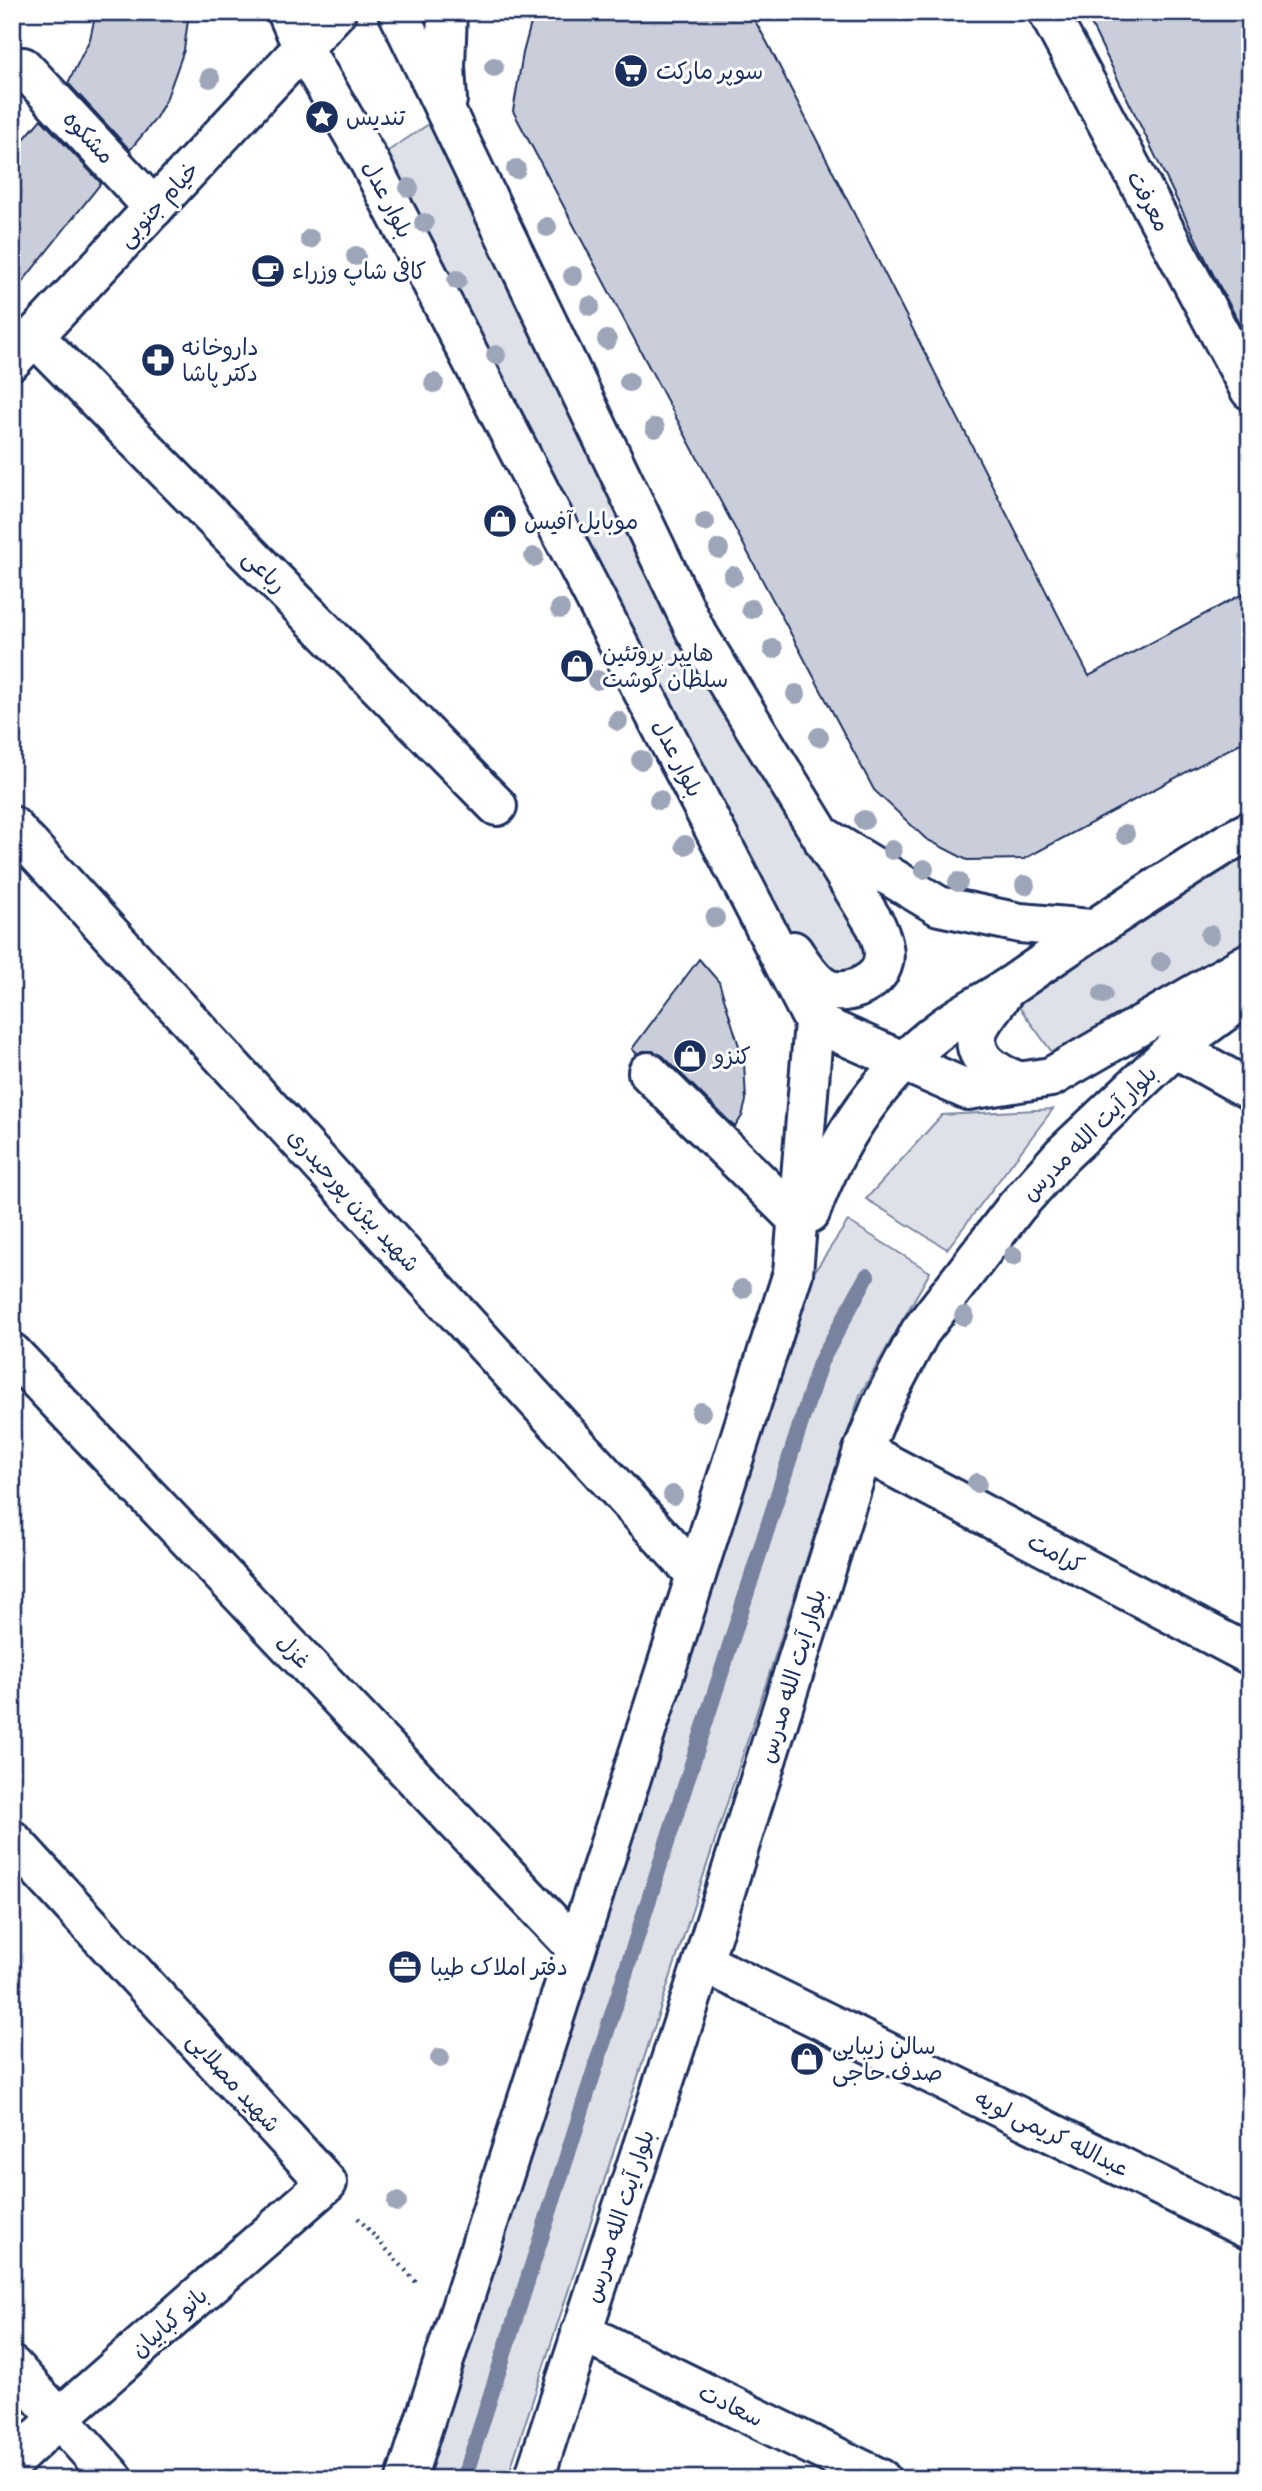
<svg xmlns="http://www.w3.org/2000/svg" width="1262" height="2491" viewBox="0 0 1262 2491" font-family="Itim,'Playpen Sans Arabic',sans-serif">
<style>
.green{fill:#dee1e7;stroke:#7c88a2;stroke-width:2}
.lines{fill:none;stroke-linecap:round;stroke-linejoin:round}
.stream{stroke:#77839f;stroke-width:16}
.building{fill:#caceda;stroke:#1b2f5e;stroke-width:2}
.minor-casing{stroke:#1b2f5e;stroke-width:44}
.major-casing{stroke:#1b2f5e;stroke-width:44}
.path{stroke:#1b2f5e;stroke-width:4.5;stroke-dasharray:2 5;stroke-linecap:butt}
.minor{stroke:#fff;stroke-width:38}
.major{stroke:#fff;stroke-width:38}
.tree{fill:#9da5b9}
.labels{text-anchor:middle;stroke-width:6;stroke-linejoin:round;paint-order:stroke}
.poi-label{font-size:23px;fill:#1b2f5e;stroke:#fff;text-anchor:start}
.street-label{font-size:23px;fill:#1b2f5e;stroke:#fff}
</style>
<rect width="100%" height="100%" fill="#fff"/>
<filter id="ink" filterUnits="userSpaceOnUse"><feTurbulence type="fractalNoise" baseFrequency=".0143" numOctaves="2"/><feDisplacementMap in="SourceGraphic" scale="14" xChannelSelector="R" yChannelSelector="G"/><feConvolveMatrix kernelMatrix="1 2 1 2 8 2 1 2 1" color-interpolation-filters="sRGB"/></filter>
<g filter="url(#ink)">
<!-- green -->
<g class="green">
<path d="M 447,112 L 880,973 L 808,973 L 370,163 Z"/>
<path d="M 1250,831 L 1250,962 L 1065,1070 L 1006,989 Z"/>
<path d="M 1053,1109 L 947,1249 L 866,1199 L 942,1115 Z"/>
<path d="M 848,1221 L 930,1272 L 860,1395 L 507,2479 L 427,2479 L 805,1286 Z"/>
</g>
<g class="lines">
<!-- stream -->
<path class="stream" d="M 464,2479 L 820,1363 L 867,1276"/>
</g>
<!-- building -->
<g class="building">
<path d="M 96,12 L 189,12 L 184,50 L 166,100 L 154,121 L 130,150 L 68,83 L 90,39 Z"/>
<path d="M 534,12 L 750,12 L 768,44 L 1089,676 L 1250,590 L 1250,738 L 1024,859 L 967,860 L 926,839 L 874,790 L 513,111 L 523,53 Z"/>
<path d="M 1085,12 L 1250,12 L 1250,343 L 1213,274 Z"/>
<path d="M 41,119 L 101,183 L 12,295 L 12,153 Z"/>
<path d="M 699,959 L 719,982 L 744,1062 L 746,1101 L 742,1116 L 735,1127 L 663,1056 L 653,1051 L 643,1051 L 637,1054 L 632,1049 Z"/>
</g>
<g class="lines">
<!-- minor casing -->
<g class="minor-casing">
<g id="minor">
<path d="M 1048,12 L 1250,390"/>
<path d="M 23,67 L 154,208"/>
<path d="M 34,336 L 497,806"/>
<path d="M 12,826 L 696,1575"/>
<path d="M 1175,1048 L 1250,1090"/>
<path d="M 648,1072 L 798,1220"/>
<path d="M 12,1353 L 576,1948"/>
<path d="M 863,1451 L 1250,1655"/>
<path d="M 12,1840 L 327,2183 L 59,2418 L 12,2462"/>
<path d="M 703,1962 L 1250,2230"/>
<path d="M 581,2332 L 881,2479"/>
<path d="M 12,2366 L 114,2479"/>
</g>
</g>
<!-- major casing -->
<g class="major-casing">
<g id="major">
<path d="M 287,12 L 303,48 L 370,163 L 814,1022 L 793,1273 L 406,2479"/>
<path d="M 398,12 L 695,630 L 821,835 L 939,906 L 1020,923 L 1091,929"/>
<path d="M 447,100 L 445,66 L 447,12"/>
<path d="M 12,360 L 336,12"/>
<path d="M 793,951 C 802,964 811,980 825,988 C 836,993 846,992 857,988 C 888,975 889,954 876,926 L 824,841"/>
<path d="M 1003,993 C 995,1005 983,1017 978,1030 C 969,1058 997,1074 1018,1081"/>
<path d="M 814,1022 L 968,1090 L 1051,1077 L 1250,962"/>
<path d="M 810,1213 C 837,1139 880,1074 944,1027 C 967,1010 993,998 1016,982 C 1086,933 1157,887 1229,842 L 1250,831"/>
<path d="M 534,2479 L 703,1962 L 863,1451 L 882,1404 L 920,1332 L 1016,1207 L 1062,1155 L 1175,1048 L 1250,993"/>
</g>
</g>
<!-- path -->
<path class="path" d="M 358,2218 L 418,2284"/>
<!-- minor -->
<use href="#minor" class="minor"/>
<!-- major -->
<use href="#major" class="major"/>
</g>
<!-- trees -->
<g class="tree">
<circle cx="494" cy="67" r="10"/>
<circle cx="210" cy="78" r="10"/>
<circle cx="516" cy="169" r="10"/>
<circle cx="409" cy="188" r="10"/>
<circle cx="424" cy="223" r="10"/>
<circle cx="547" cy="227" r="10"/>
<circle cx="310" cy="239" r="10"/>
<circle cx="356" cy="256" r="10"/>
<circle cx="573" cy="276" r="10"/>
<circle cx="457" cy="280" r="10"/>
<circle cx="590" cy="306" r="10"/>
<circle cx="607" cy="340" r="10"/>
<circle cx="496" cy="355" r="10"/>
<circle cx="629" cy="382" r="10"/>
<circle cx="434" cy="383" r="10"/>
<circle cx="655" cy="428" r="10"/>
<circle cx="705" cy="522" r="10"/>
<circle cx="719" cy="549" r="10"/>
<circle cx="534" cy="557" r="10"/>
<circle cx="733" cy="576" r="10"/>
<circle cx="560" cy="609" r="10"/>
<circle cx="751" cy="609" r="10"/>
<circle cx="773" cy="649" r="10"/>
<circle cx="597" cy="680" r="10"/>
<circle cx="796" cy="694" r="10"/>
<circle cx="618" cy="721" r="10"/>
<circle cx="819" cy="737" r="10"/>
<circle cx="641" cy="760" r="10"/>
<circle cx="659" cy="800" r="10"/>
<circle cx="864" cy="820" r="10"/>
<circle cx="1125" cy="834" r="10"/>
<circle cx="685" cy="845" r="10"/>
<circle cx="892" cy="850" r="10"/>
<circle cx="924" cy="869" r="10"/>
<circle cx="958" cy="882" r="10"/>
<circle cx="1025" cy="885" r="10"/>
<circle cx="715" cy="918" r="10"/>
<circle cx="1210" cy="935" r="10"/>
<circle cx="1161" cy="962" r="10"/>
<circle cx="1103" cy="994" r="10"/>
<circle cx="1013" cy="1256" r="10"/>
<circle cx="742" cy="1289" r="10"/>
<circle cx="964" cy="1316" r="10"/>
<circle cx="701" cy="1412" r="10"/>
<circle cx="977" cy="1483" r="10"/>
<circle cx="673" cy="1495" r="10"/>
<circle cx="440" cy="2058" r="10"/>
<circle cx="397" cy="2202" r="10"/>
</g>
</g>
<!-- icons -->
<defs>
<g id="supermarket-disc" transform="scale(1.75)"><circle r="9.5" fill="#1b2f5e" stroke="#fff"/><path d="M-6-5.5h2.5l.6 2H6L4.5 2H-2.5L-4.4-4H-6ZM-1.5 3.2a1.3 1.3 0 1 0 .1 0ZM3 3.2a1.3 1.3 0 1 0 .1 0Z" fill="#fff"/></g>
<g id="sight-disc" transform="scale(1.75)"><circle r="9.5" fill="#1b2f5e" stroke="#fff"/><path d="M0-6L1.8-2.2L6-1.7L2.9 1.2L3.7 5.4L0 3.3L-3.7 5.4L-2.9 1.2L-6-1.7L-1.8-2.2Z" fill="#fff"/></g>
<g id="cafe-disc" transform="scale(1.75)"><circle r="9.5" fill="#1b2f5e" stroke="#fff"/><path d="M-5.5-4.5H6V0H3Q3 3.5 0 3.5H-2.5Q-5.5 3.5-5.5 0ZM3-3.2v2h1.7v-2ZM-6 4.5H4V6H-6Z" fill="#fff"/></g>
<g id="pharmacy-disc" transform="scale(1.75)"><circle r="9.5" fill="#1b2f5e" stroke="#fff"/><path d="M-2-6h4v4h4v4h-4v4h-4v-4h-4v-4h4Z" fill="#fff"/></g>
<g id="shop-disc" transform="scale(1.75)"><circle r="9.5" fill="#1b2f5e" stroke="#fff"/><path d="M-5-2.5h2.3a2.7 3.5 0 0 1 5.4 0H5L5.5 6h-11ZM-1.5-2.5h3a1.5 2.3 0 0 0-3 0Z" fill="#fff"/></g>
<g id="office-disc" transform="scale(1.75)"><circle r="9.5" fill="#1b2f5e" stroke="#fff"/><path d="M-6-3h4V-5.5h4V-3h4V5H-6ZM-1-4.5V-3h2v-1.5ZM-6 0V1H6V0Z" fill="#fff"/></g>
</defs>
<g fill-rule="evenodd">
<use href="#supermarket-disc" x="631" y="71"/>
<use href="#sight-disc" x="322" y="117"/>
<use href="#cafe-disc" x="268" y="271"/>
<use href="#pharmacy-disc" x="158" y="360"/>
<use href="#shop-disc" x="500" y="521"/>
<use href="#shop-disc" x="577" y="666"/>
<use href="#shop-disc" x="690" y="1056"/>
<use href="#office-disc" x="405" y="1967"/>
<use href="#shop-disc" x="807" y="2059"/>
</g>
<g class="labels">
<!-- poi labels -->
<g class="poi-label">
<text x="656" y="79">سوپر مارکت</text>
<text x="346" y="125">تندیس</text>
<text x="292" y="279">کافی شاپ وزراء</text>
<text x="182" y="355">داروخانه<tspan x="182" dy="26">دکتر پاشا</tspan></text>
<text x="524" y="529">موبایل آفیس</text>
<text x="602" y="661">هایپر پروتئین<tspan x="602" dy="26">سلطان گوشت</tspan></text>
<text x="714" y="1064">کنزو</text>
<text x="430" y="1975">دفتر املاک طیبا</text>
<text x="832" y="2054">سالن زیبایی<tspan x="832" dy="26">صدف حاجی</tspan></text>
</g>
<!-- street labels -->
<g class="street-label">
<text transform="translate(89 137) rotate(47)" y="8">مشکوه</text>
<text transform="translate(388 199) rotate(63)" y="8">بلوار عدل</text>
<text transform="translate(1149 201) rotate(62)" y="8">معرفت</text>
<text transform="translate(158 204) rotate(-47)" y="8">خیام جنوبی</text>
<text transform="translate(265 571) rotate(45)" y="8">رباعی</text>
<text transform="translate(678 758) rotate(63)" y="8">بلوار عدل</text>
<text transform="translate(1089 1133) rotate(-45)" y="8">بلوار آیت الله مدرس</text>
<text transform="translate(354 1200) rotate(48)" y="8">شهید بیژن پورحیدری</text>
<text transform="translate(1056 1553) rotate(28)" y="8">کرامت</text>
<text transform="translate(294 1651) rotate(47)" y="8">غزل</text>
<text transform="translate(792 1676) rotate(-73)" y="8">بلوار آیت الله مدرس</text>
<text transform="translate(234 2082) rotate(48)" y="8">شهید مصلایی</text>
<text transform="translate(1052 2133) rotate(26)" y="8">عبدالله کریمی لویه</text>
<text transform="translate(619 2216) rotate(-72)" y="8">بلوار آیت الله مدرس</text>
<text transform="translate(169 2322) rotate(-41)" y="8">بانو کبابیان</text>
<text transform="translate(731 2405) rotate(26)" y="8">سعادت</text>
</g>
</g>
<!-- margin -->
<rect width="1262" height="2491" fill="none" stroke="#fff" stroke-width="42"/>
<rect x="21" y="21" width="1220" height="2449" fill="none" stroke="#1b2f5e" stroke-width="2.5" filter="url(#ink)"/>
</svg>
